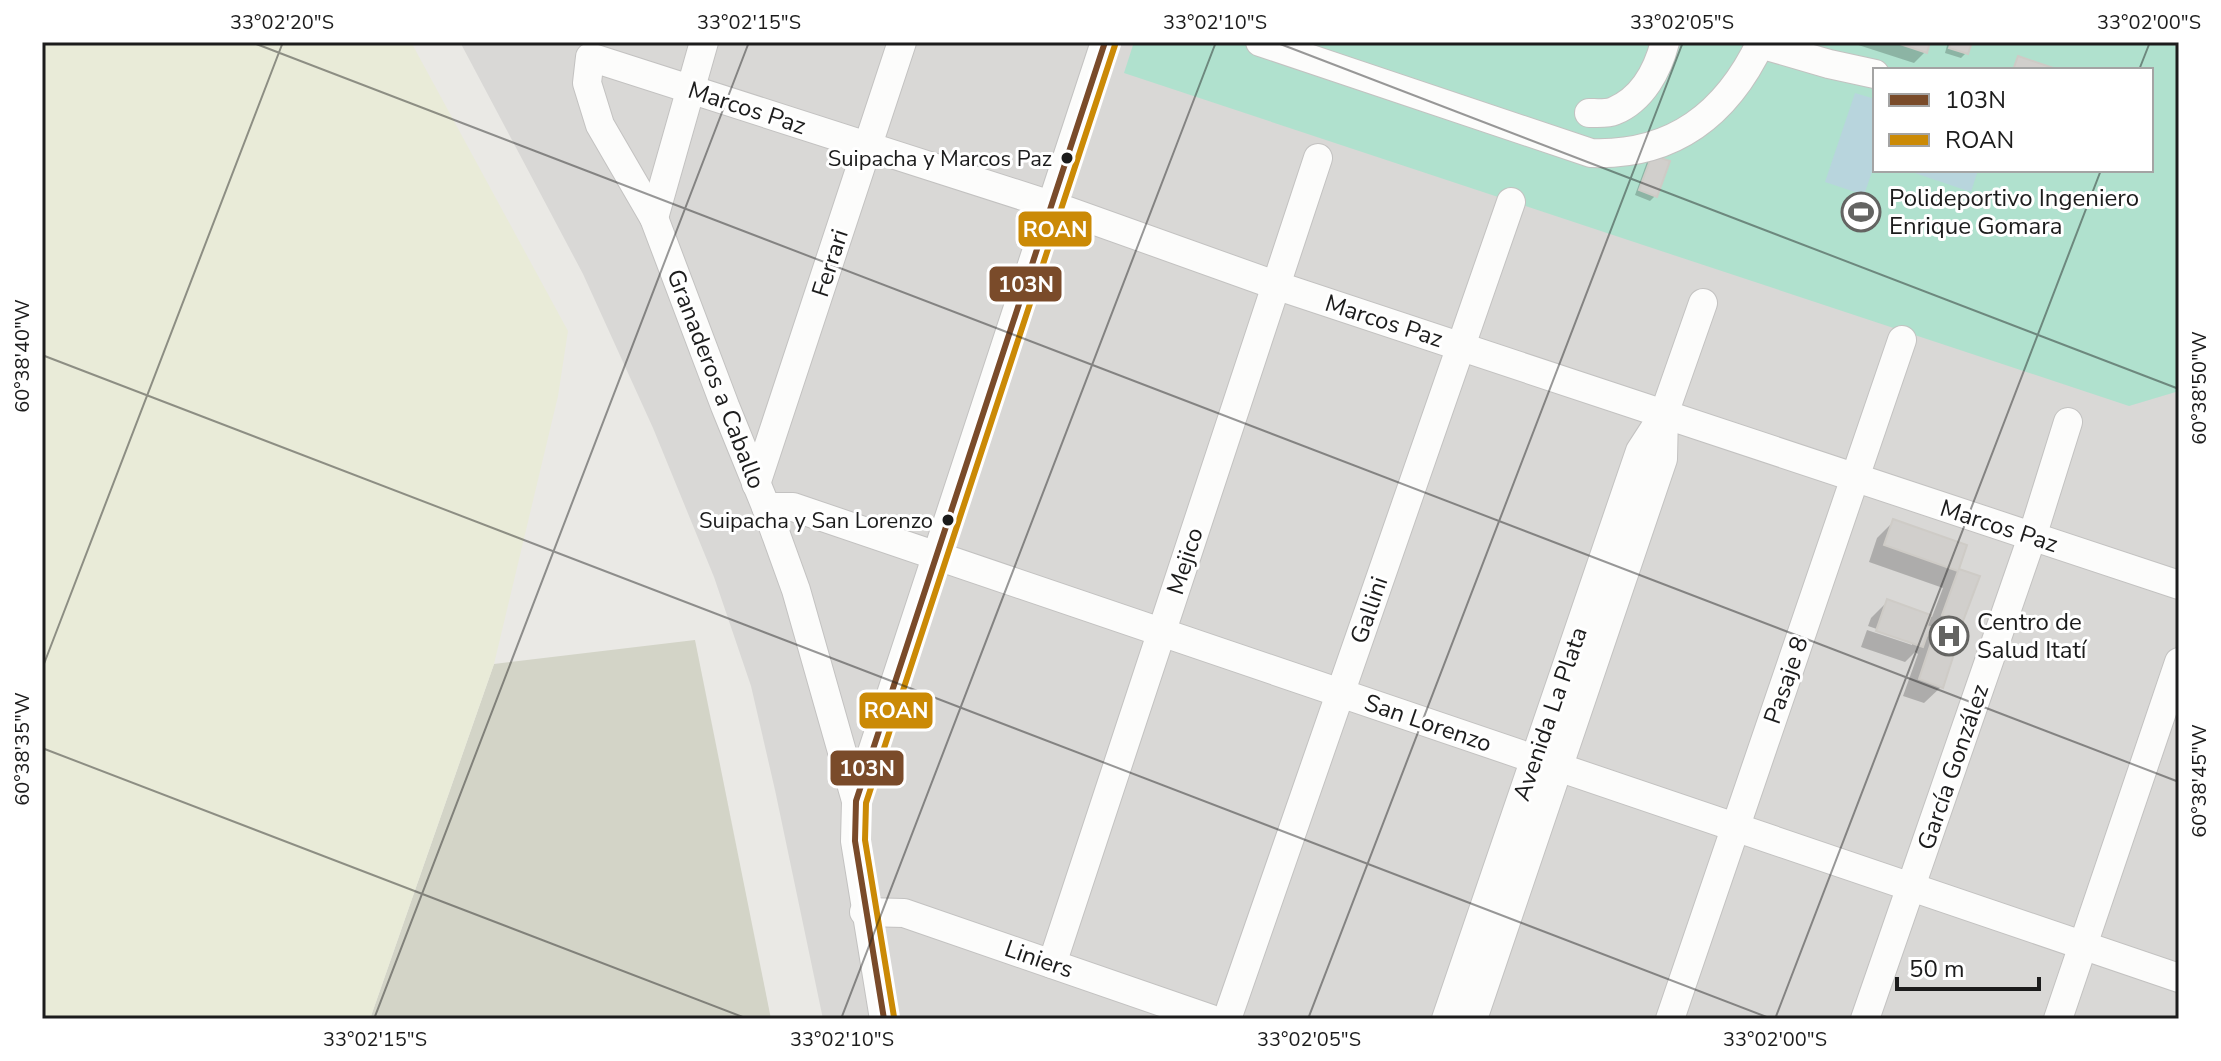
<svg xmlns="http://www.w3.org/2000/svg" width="2221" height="1061" viewBox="0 0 2221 1061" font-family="'Nunito Sans',sans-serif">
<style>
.residential{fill:#d9d8d6;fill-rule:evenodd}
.construction{fill:#d3d4c7}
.farmland{fill:#e9ebd8}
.pitch{fill:#b0e1ce;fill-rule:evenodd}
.water{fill:#b8d5dd}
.shadow{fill:#0003}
.building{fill:#d1cfcc;stroke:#cecbc6;stroke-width:2}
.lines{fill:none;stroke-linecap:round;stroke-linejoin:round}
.minor-casing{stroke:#c3c2c1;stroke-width:30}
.minor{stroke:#fcfcfb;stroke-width:28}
.bus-1-casing{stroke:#fff;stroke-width:12}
.bus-2-casing{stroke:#fff;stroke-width:12}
.bus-1{stroke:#7a4b2a;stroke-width:6}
.bus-2{stroke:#cb8a06;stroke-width:6}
.ticks{fill:none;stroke:#1c1c1c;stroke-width:2;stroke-opacity:0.45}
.bus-dot{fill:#1c1c1c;stroke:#fff;stroke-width:3}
.labels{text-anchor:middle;stroke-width:6;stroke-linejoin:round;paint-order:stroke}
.bus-label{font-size:22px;fill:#1c1c1c;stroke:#fff;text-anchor:end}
.street-label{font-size:24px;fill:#1c1c1c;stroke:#fff}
.poi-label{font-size:24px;fill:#1c1c1c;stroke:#fff;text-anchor:start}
.line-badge{stroke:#fff;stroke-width:3}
.badge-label{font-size:22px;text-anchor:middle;font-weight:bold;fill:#fff}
.neatline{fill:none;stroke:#1c1c1c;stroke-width:3}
.ticks-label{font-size:20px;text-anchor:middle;fill:#1c1c1c}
</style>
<rect width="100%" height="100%" fill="#eae9e5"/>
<!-- residential -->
<path class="residential" d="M 460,42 L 2179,42 L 2179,1019 L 823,1019 L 775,790 L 751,686 L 714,577 L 653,428 L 583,274 ZM 1875,70 L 2151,70 L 2151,170 L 1875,170 Z"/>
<!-- construction -->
<path class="construction" d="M 695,640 L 771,1019 L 370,1019 L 494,664 Z"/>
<!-- farmland -->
<path class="farmland" d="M 42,42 L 411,42 L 568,331 L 558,396 L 494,664 L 370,1019 L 42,1019 Z"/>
<!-- pitch -->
<path class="pitch" d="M 1134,42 L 2164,42 L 2179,47 L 2179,391 L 2129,406 L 1124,73 ZM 1875,70 L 2151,70 L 2151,170 L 1875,170 Z"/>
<!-- water -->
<g class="water">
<path d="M 1855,93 L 1875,99 L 1875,163 L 1864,195 L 1825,182 Z"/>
<path d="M 1906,170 L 1978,170 L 1971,192 Z"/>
</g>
<!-- shadow -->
<g class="shadow">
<path d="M 1849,42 L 1928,42 L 1925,52 L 1914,63 Z"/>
<path d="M 1948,42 L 1970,42 L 1966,53 L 1961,58 L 1945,53 Z"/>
<path d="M 1652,157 L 1656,195 L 1650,201 L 1635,195 L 1647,162 Z"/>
<path d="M 1894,521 L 1956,570 L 1977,577 L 1949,655 L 1941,687 L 1924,703 L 1903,696 L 1918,654 L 1915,652 L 1905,662 L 1861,647 L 1867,630 L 1912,645 L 1912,641 L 1868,626 L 1871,618 L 1887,602 L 1932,617 L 1943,588 L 1869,562 L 1877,538 Z"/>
</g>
<!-- building -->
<g class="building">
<path d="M 1894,42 L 1930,42 L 1927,53 Z"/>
<path d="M 1951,42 L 1972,42 L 1968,54 L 1949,48 Z"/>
<path d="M 2018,56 L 2059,70 L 2013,70 Z"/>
<path d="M 1652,155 L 1670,161 L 1657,197 L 1639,190 Z"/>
<path d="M 1893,519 L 1967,545 L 1959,569 L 1980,576 L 1951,653 L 1954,654 L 1943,688 L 1919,679 L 1933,637 L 1927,635 L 1923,647 L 1876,631 L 1887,599 L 1931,615 L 1927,626 L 1944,632 L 1949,617 L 1942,615 L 1958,571 L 1884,545 Z"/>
</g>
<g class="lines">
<!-- minor casing -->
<g class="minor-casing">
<g id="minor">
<path d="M 1260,42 L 1591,153 C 1673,156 1727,114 1761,42"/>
<path d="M 1760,44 L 1829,64 L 1875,74"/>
<path d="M 1589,113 C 1597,113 1607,114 1614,111 C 1643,99 1658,69 1665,42"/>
<path d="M 654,218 L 704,42"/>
<path d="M 756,484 L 902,42"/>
<path d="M 766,507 L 793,507 L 2179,978"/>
<path d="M 856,801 L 796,590 L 766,507 L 725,406 L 654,218 L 600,125 L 587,83 L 590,57 L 1051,205 L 1275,285 L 2179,585"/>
<path d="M 864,912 L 904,913 L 1211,1019"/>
<path d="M 1052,964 L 1318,158"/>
<path d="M 884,1019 L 855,841 L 856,801 L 1105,42"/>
<path d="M 1227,1019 L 1511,202"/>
<path d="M 1446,1019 L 1640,451 L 1664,414 L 1703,303"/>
<path d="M 1473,1019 L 1663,459 L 1664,415"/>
<path d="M 1670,1019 L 1902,340"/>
<path d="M 1865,1019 L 2032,537 L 2068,422"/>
<path d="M 2058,1019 L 2179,662"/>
</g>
</g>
<!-- minor -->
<use href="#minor" class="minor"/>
<!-- bus-1 casing -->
<g class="bus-1-casing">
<path id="bus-1" d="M 884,1019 L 855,841 L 856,801 L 1105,42"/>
</g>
<!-- bus-2 casing -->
<g class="bus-2-casing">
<path id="bus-2" d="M 894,1017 L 865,840 L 866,803 L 1115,45"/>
</g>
<!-- bus-1 -->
<use href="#bus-1" class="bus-1"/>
<!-- bus-2 -->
<use href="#bus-2" class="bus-2"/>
</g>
<!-- ticks -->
<path class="ticks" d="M 251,42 L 2179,782M 1275,42 L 2179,389M 2139,70 L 2150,42M 42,355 L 1772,1019M 42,669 L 283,42M 42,748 L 748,1019M 374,1019 L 749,42M 841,1019 L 1216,42M 1308,1019 L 1683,42M 1775,1019 L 2101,170"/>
<!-- icons -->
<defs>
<g id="stadium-ring" transform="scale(2)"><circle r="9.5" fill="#fff" stroke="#646462" stroke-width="1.5"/><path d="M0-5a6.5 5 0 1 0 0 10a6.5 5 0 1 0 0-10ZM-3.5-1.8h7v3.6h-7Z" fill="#646462"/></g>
<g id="hospital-ring" transform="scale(2)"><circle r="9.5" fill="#fff" stroke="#646462" stroke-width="1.5"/><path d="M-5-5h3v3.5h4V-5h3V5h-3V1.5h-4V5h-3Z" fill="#646462"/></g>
</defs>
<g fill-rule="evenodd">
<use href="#stadium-ring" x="1861" y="212"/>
<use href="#hospital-ring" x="1949" y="636"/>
</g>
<!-- markers -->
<g class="bus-dot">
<circle cx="1067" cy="158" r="7"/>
<circle cx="948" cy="520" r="7"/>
</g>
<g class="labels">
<!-- bus labels -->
<g class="bus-label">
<text x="1052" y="166">Suipacha y Marcos Paz</text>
<text x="933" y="528">Suipacha y San Lorenzo</text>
</g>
<!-- street labels -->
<g class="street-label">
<text transform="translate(747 108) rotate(18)" y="8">Marcos Paz</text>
<text transform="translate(830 263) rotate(-72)" y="8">Ferrari</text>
<text transform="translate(1384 321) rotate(18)" y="8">Marcos Paz</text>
<text transform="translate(716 379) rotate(69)" y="8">Granaderos a Caballo</text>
<text transform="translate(1999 526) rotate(18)" y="8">Marcos Paz</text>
<text transform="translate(1185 561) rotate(-72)" y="8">Mejico</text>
<text transform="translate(1369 610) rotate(-71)" y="8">Gallini</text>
<text transform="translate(1786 680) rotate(-71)" y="8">Pasaje 8</text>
<text transform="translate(1550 714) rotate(-71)" y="8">Avenida La Plata</text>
<text transform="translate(1428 723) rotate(19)" y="8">San Lorenzo</text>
<text transform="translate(1953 767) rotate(-71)" y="8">García González</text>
<text transform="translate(1039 959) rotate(19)" y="8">Liniers</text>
</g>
<!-- poi labels -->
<g class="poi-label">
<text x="1889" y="206">Polideportivo Ingeniero<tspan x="1889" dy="28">Enrique Gomara</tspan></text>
<text x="1977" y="630">Centro de<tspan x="1977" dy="28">Salud Itatí</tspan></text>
</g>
</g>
<g class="line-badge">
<rect x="1017" y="210" width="76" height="38" rx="8" fill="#cb8a06"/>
<rect x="988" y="265" width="75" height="38" rx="8" fill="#7a4b2a"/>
<rect x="858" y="691" width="76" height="39" rx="8" fill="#cb8a06"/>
<rect x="829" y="749" width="76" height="38" rx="8" fill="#7a4b2a"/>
</g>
<g class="badge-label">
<text x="1055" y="237">ROAN</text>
<text x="1026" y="292">103N</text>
<text x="896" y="718">ROAN</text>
<text x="867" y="776">103N</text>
</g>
<!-- border -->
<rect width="2221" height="1061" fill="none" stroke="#ffffff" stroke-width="88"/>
<!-- legend -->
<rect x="1873" y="68" width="280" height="104" fill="#ffffff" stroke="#a4a4a4" stroke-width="2"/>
<rect x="1889" y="94" width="40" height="12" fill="#7a4b2a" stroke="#a4a4a4" stroke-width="2"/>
<text x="1945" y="108" font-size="24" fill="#1c1c1c">103N</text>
<rect x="1889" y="134" width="40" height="12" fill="#cb8a06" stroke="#a4a4a4" stroke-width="2"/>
<text x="1945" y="148" font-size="24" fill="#1c1c1c">ROAN</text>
<!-- scale -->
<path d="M1897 977v12h142v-12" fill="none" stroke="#1c1c1c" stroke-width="4"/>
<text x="1909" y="977" font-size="24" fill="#1c1c1c" stroke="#ffffff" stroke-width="6" paint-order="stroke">50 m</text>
<rect x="44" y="44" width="2133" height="973" class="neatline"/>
<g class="ticks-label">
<text x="282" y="29">33°02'20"S</text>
<text x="749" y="29">33°02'15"S</text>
<text x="1215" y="29">33°02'10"S</text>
<text x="1682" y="29">33°02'05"S</text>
<text x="2149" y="29">33°02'00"S</text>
<text transform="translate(22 356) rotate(-90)" y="7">60°38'40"W</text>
<text transform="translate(2199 388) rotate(-90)" y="7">60°38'50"W</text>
<text transform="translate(22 749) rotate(-90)" y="7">60°38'35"W</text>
<text transform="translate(2199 781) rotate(-90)" y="7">60°38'45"W</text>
<text x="375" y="1046">33°02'15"S</text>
<text x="842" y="1046">33°02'10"S</text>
<text x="1309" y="1046">33°02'05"S</text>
<text x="1775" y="1046">33°02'00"S</text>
</g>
</svg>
